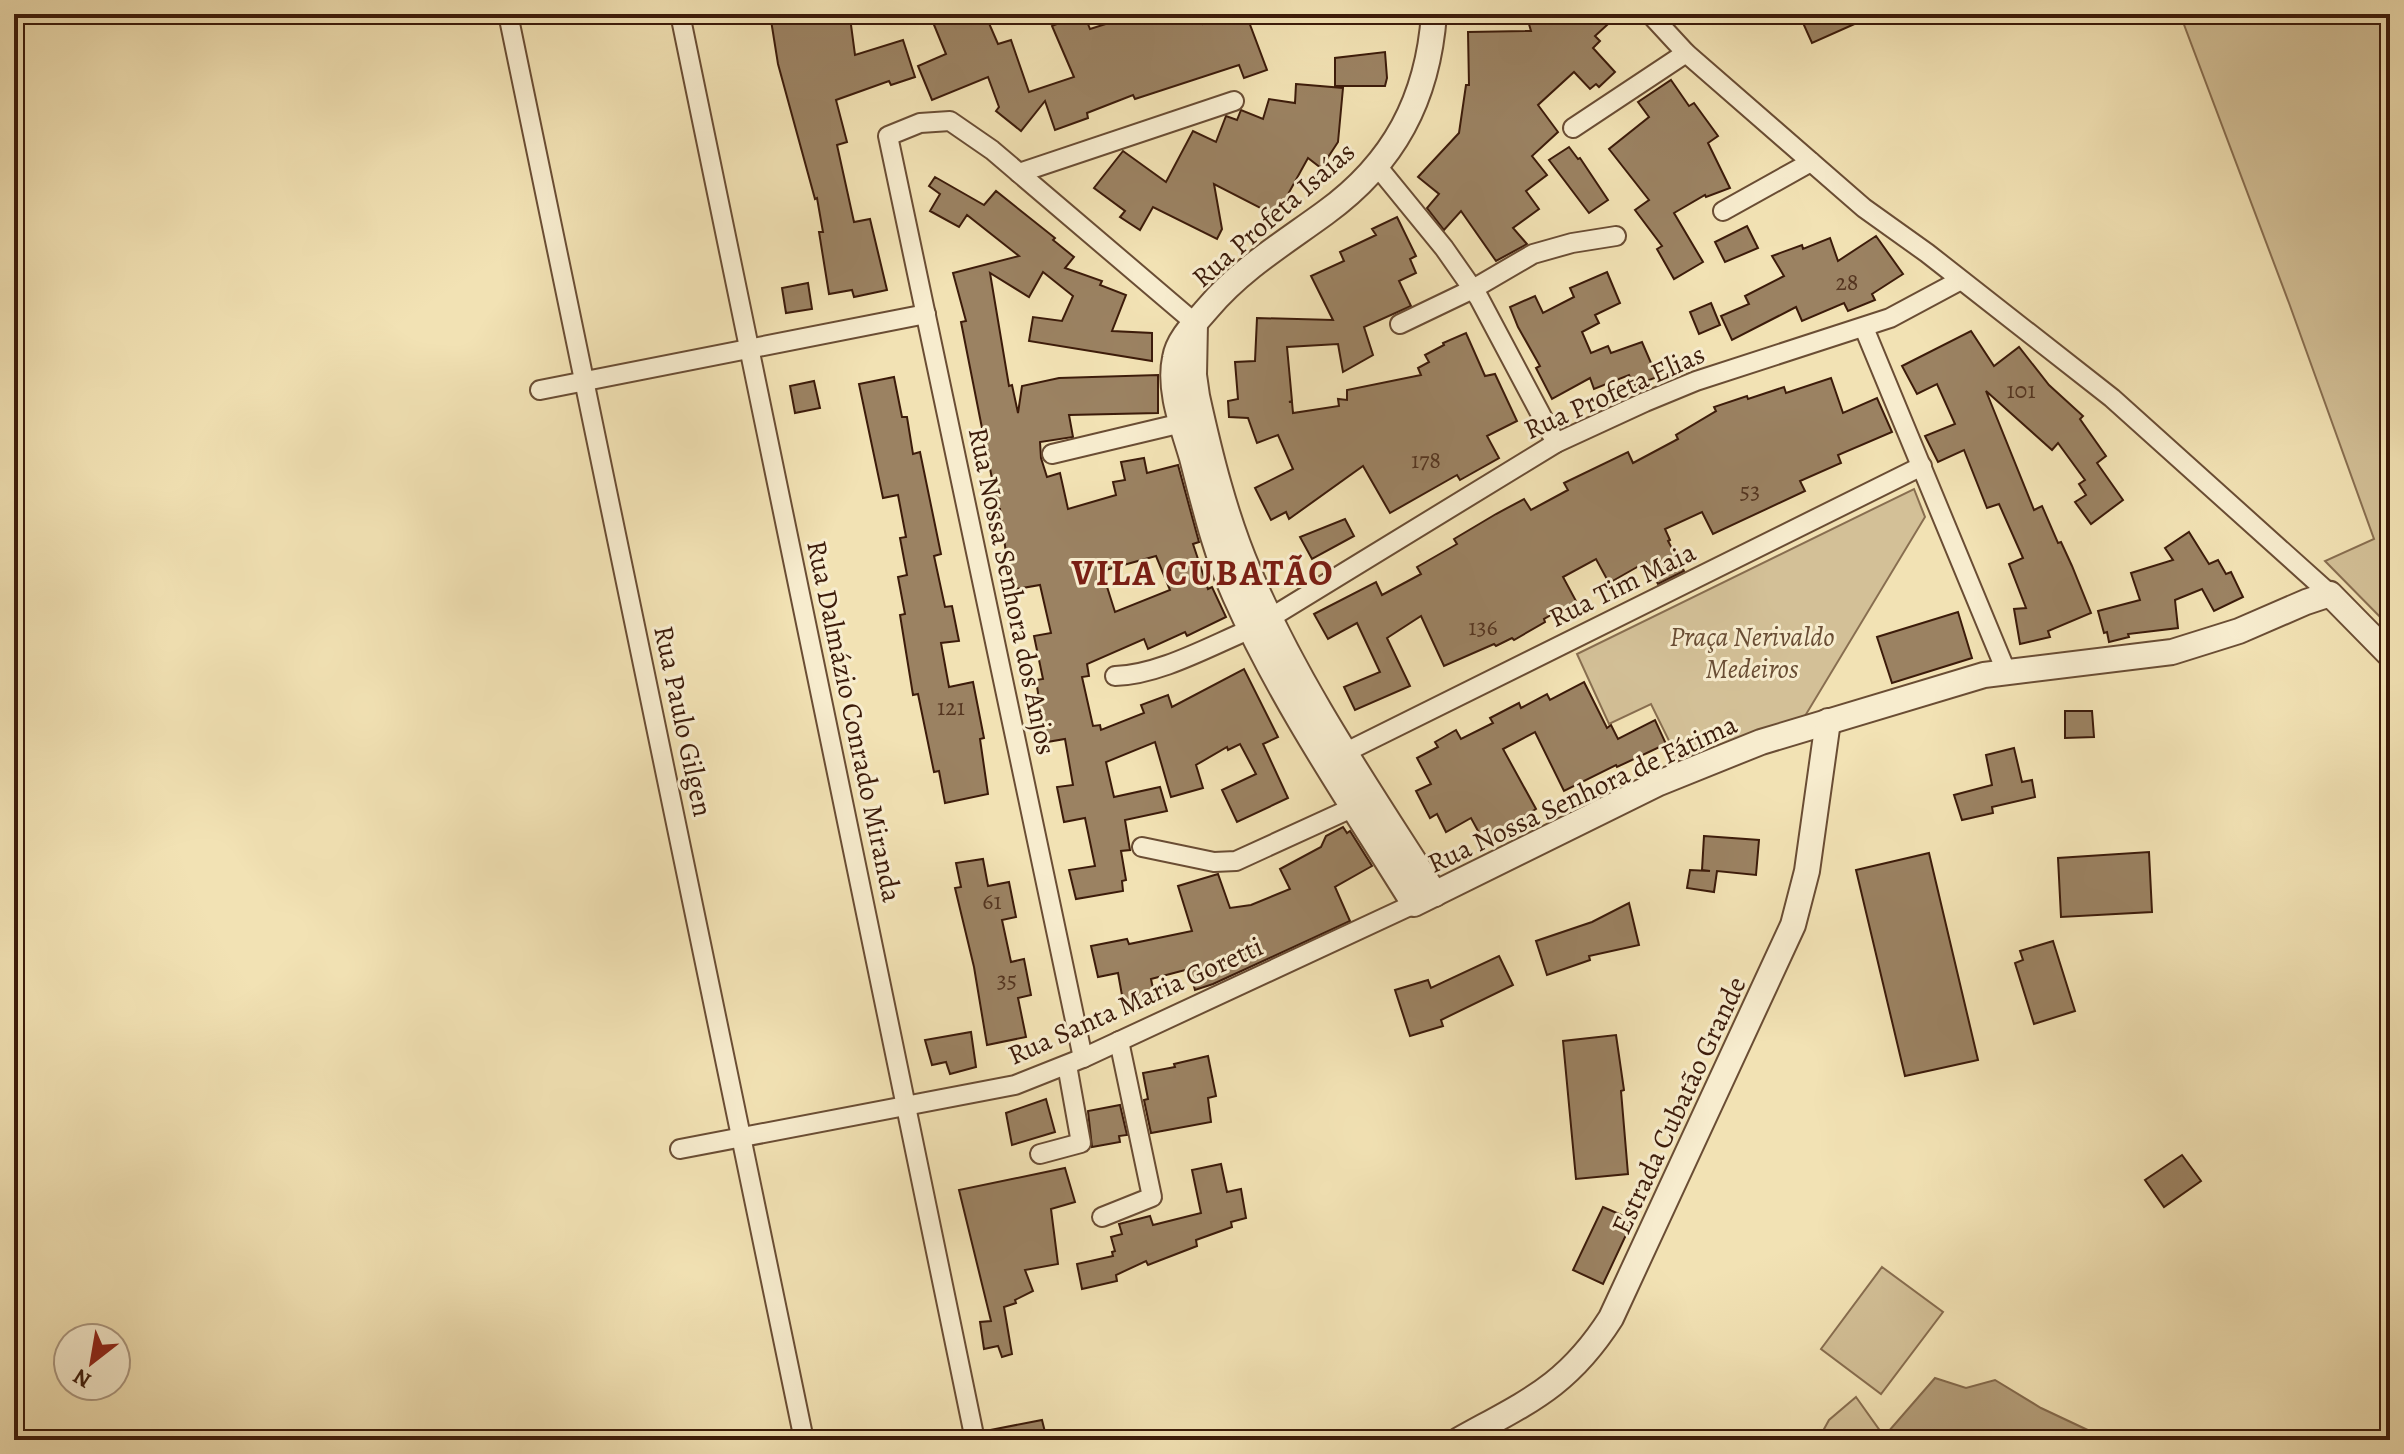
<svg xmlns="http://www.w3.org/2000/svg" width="2404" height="1454" viewBox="0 0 2404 1454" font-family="Alegreya,serif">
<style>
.green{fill:#d3c097;stroke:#886e50;stroke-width:2}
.water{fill:#b49e7a;stroke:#846a4d;stroke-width:2}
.building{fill:#9b8262;stroke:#3c1b0a;stroke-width:2;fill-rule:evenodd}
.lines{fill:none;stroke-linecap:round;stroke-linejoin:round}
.minor-casing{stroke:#6a4d34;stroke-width:22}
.tertiary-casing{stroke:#6a4d34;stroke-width:28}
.minor{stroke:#f7ecce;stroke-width:18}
.tertiary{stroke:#f7ecce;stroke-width:24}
.labels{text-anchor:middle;stroke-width:6;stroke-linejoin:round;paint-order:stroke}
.number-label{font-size:24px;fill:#543520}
.street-label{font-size:28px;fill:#3c1b0a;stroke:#f7ecce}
.park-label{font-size:28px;font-style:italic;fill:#694d34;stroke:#f7ecce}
.district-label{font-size:36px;font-weight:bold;letter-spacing:2px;fill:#7a1f14;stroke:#f7ecce}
</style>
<rect width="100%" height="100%" fill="#f2e2b4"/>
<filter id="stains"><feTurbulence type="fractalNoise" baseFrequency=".0025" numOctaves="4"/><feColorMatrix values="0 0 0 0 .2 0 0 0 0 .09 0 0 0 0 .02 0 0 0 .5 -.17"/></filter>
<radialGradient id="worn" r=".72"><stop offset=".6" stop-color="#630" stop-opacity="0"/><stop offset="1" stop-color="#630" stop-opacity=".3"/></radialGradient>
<!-- green -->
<g class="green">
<path d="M 2180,14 L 2390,14 L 2390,627 L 2325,561 L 2374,539 L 2289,303 Z"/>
<path d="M 1914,489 L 1925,517 L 1805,716 L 1678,759 L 1651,704 L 1609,724 L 1577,654 Z"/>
<path d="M 1882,1267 L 1943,1312 L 1881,1394 L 1821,1349 Z"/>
<path d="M 1856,1397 L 1883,1435 L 1881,1440 L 1818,1440 L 1829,1420 Z"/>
</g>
<!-- water -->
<path class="water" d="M 1935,1378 L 1966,1388 L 1995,1380 L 2041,1408 L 2109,1440 L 1881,1440 Z"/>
<!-- building -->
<g class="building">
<path d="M 770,14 L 856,14 L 851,25 L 855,55 L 903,40 L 915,77 L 891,85 L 889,81 L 836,100 L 847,142 L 837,145 L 854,222 L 870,219 L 887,290 L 854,297 L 852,290 L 829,294 L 819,232 L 823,232 L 817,198 L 815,199 L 778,64 Z"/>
<path d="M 946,14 L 985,14 L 998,44 L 1011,40 L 1029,92 L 1074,77 L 1052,26 L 1080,14 L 1084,14 L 1090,29 L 1125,18 L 1123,14 L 1199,14 L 1203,24 L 1230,14 L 1246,14 L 1267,70 L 1244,78 L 1239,65 L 1135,99 L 1133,95 L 1087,113 L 1088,118 L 1055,130 L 1045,101 L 1021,131 L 996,111 L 999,107 L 988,77 L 932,100 L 918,66 L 946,54 L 932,20 Z"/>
<path d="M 1526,14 L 1619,14 L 1595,36 L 1600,41 L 1593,48 L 1615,72 L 1599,87 L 1596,84 L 1590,89 L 1574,72 L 1538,105 L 1558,132 L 1532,156 L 1547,175 L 1526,191 L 1539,209 L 1513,228 L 1527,244 L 1496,261 L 1461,211 L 1444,230 L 1427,208 L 1439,194 L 1418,177 L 1459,133 L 1466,85 L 1469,85 L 1468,32 L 1531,31 Z"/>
<path d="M 1799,14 L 1877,14 L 1812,43 Z"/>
<path d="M 1385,52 L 1387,78 L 1385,86 L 1335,86 L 1335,58 Z"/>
<path d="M 1671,80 L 1689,106 L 1694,103 L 1718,136 L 1708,143 L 1730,188 L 1706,197 L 1705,195 L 1674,213 L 1703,262 L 1674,279 L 1657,249 L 1662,246 L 1635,210 L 1649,200 L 1609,149 L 1649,117 L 1638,102 Z"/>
<path d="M 1296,84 L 1343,88 L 1338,142 L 1321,168 L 1308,158 L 1276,216 L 1214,184 L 1222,229 L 1217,239 L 1153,207 L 1140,230 L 1120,217 L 1125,211 L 1094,188 L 1123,151 L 1166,182 L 1193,131 L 1216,142 L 1226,116 L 1237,120 L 1241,110 L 1263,119 L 1269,99 L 1295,103 Z"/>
<path d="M 1569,147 L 1578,159 L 1580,158 L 1608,200 L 1589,213 L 1549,160 Z"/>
<path d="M 935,177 L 984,205 L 996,191 L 1055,238 L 1053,240 L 1074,257 L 1065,268 L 1102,281 L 1100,285 L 1126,295 L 1112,331 L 1152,333 L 1152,361 L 1029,341 L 1033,317 L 1062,321 L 1073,296 L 1043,272 L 1029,297 L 990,273 L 1009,386 L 1012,385 L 1018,413 L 1022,386 L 1059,378 L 1158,375 L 1158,413 L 1069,415 L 1073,437 L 1040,442 L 1041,458 L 1047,477 L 1060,473 L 1068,509 L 1116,495 L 1113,482 L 1125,480 L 1121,462 L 1144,458 L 1147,473 L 1178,465 L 1199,542 L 1193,544 L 1208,589 L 1212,587 L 1226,617 L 1187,636 L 1185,632 L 1148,649 L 1144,639 L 1087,664 L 1089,676 L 1082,677 L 1093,726 L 1100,725 L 1101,730 L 1144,713 L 1141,705 L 1168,695 L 1172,707 L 1244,669 L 1278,737 L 1263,744 L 1288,798 L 1237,822 L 1222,790 L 1256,774 L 1240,744 L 1228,750 L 1227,747 L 1196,765 L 1203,788 L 1171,797 L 1155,742 L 1106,762 L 1114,797 L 1160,787 L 1167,811 L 1125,820 L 1130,850 L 1121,851 L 1126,880 L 1122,881 L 1123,891 L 1076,899 L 1069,870 L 1095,866 L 1085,818 L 1064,822 L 1057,787 L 1073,785 L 1065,739 L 1047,742 L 1040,706 L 1036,680 L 1043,679 L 1034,636 L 1051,633 L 1040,585 L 1011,590 L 1000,509 L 998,509 L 961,322 L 966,321 L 953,273 L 1019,256 L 967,215 L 959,227 L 930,211 L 940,194 L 929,186 ZM 1156,556 L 1170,590 L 1115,612 L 1102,571 Z"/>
<path d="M 1397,217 L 1416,256 L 1410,259 L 1416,273 L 1399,281 L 1411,306 L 1364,327 L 1373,355 L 1343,372 L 1338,344 L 1287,347 L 1292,401 L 1289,402 L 1292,402 L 1293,413 L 1339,406 L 1338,399 L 1347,400 L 1347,390 L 1421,375 L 1418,368 L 1429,362 L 1425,355 L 1444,345 L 1443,343 L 1466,333 L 1485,376 L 1495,374 L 1517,421 L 1487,436 L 1499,458 L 1460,480 L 1457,475 L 1390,513 L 1363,466 L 1289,519 L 1286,512 L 1271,520 L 1255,488 L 1293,469 L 1278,435 L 1257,443 L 1248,418 L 1229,417 L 1228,401 L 1238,399 L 1235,362 L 1255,361 L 1257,318 L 1333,320 L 1311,276 L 1344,261 L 1340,252 L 1376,235 L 1372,229 Z"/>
<path d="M 1747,226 L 1758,248 L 1725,262 L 1715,242 Z"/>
<path d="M 1876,236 L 1903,274 L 1872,294 L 1875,300 L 1848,311 L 1844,303 L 1802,321 L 1796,307 L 1732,340 L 1721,316 L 1749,304 L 1745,296 L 1784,276 L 1772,256 L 1802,245 L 1803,249 L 1830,238 L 1838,261 Z"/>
<path d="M 1607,272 L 1620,303 L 1595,315 L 1599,323 L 1582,332 L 1591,353 L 1608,346 L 1611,353 L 1642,342 L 1657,377 L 1634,386 L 1629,375 L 1594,389 L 1590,378 L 1552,399 L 1536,368 L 1540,366 L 1518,327 L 1510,307 L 1535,296 L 1543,313 L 1574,297 L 1570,288 Z"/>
<path d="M 808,283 L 812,309 L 786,313 L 782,288 Z"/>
<path d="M 1711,303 L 1720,325 L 1699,334 L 1690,312 Z"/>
<path d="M 1971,331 L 1994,366 L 2019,347 L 2049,385 L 2083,416 L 2080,419 L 2106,456 L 2097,463 L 2123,500 L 2091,524 L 2075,502 L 2086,495 L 2079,484 L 2085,480 L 2058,443 L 2052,450 L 1986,391 L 2034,510 L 2042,506 L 2058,543 L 2061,542 L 2072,566 L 2091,613 L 2048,631 L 2050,637 L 2020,644 L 2014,609 L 2026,608 L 2009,564 L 2023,558 L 1999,504 L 1987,508 L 1964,450 L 1938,462 L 1925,436 L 1955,424 L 1937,384 L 1917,394 L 1902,366 Z"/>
<path d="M 894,377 L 902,417 L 907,417 L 913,454 L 920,452 L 941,554 L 934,556 L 945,607 L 952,606 L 959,641 L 941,643 L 949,687 L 973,682 L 984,738 L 980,739 L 988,794 L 945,803 L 939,771 L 934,772 L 918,694 L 913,695 L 900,615 L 905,614 L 898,577 L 907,575 L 900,538 L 906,537 L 898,495 L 883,498 L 859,384 Z"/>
<path d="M 1831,378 L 1843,413 L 1877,398 L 1892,432 L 1838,455 L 1841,463 L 1800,481 L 1805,491 L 1713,534 L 1702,512 L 1665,529 L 1670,540 L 1668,541 L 1684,571 L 1658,584 L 1646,562 L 1609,583 L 1596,559 L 1563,577 L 1576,601 L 1544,619 L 1545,622 L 1514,640 L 1512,638 L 1496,646 L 1494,644 L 1444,666 L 1421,616 L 1387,638 L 1410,686 L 1355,710 L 1344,687 L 1380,672 L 1357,623 L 1328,639 L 1314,614 L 1376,582 L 1382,595 L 1421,574 L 1417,567 L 1457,544 L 1454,539 L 1496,514 L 1524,499 L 1531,510 L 1568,490 L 1564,483 L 1628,452 L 1633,463 L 1678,439 L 1676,435 L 1716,411 L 1714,407 L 1747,396 L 1748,399 L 1784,387 L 1786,393 Z"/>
<path d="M 814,381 L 820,408 L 795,413 L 790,386 Z"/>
<path d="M 1345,519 L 1354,536 L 1312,559 L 1300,537 Z"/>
<path d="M 2189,532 L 2209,564 L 2218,560 L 2226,574 L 2231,572 L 2243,597 L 2214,611 L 2202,589 L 2175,600 L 2178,628 L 2128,634 L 2129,637 L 2109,642 L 2107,632 L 2104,633 L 2098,611 L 2140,600 L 2131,573 L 2173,560 L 2165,548 Z"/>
<path d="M 1958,612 L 1972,658 L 1892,683 L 1877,637 Z"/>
<path d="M 1584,682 L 1607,728 L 1611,725 L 1618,739 L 1655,720 L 1666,744 L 1617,767 L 1616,765 L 1564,791 L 1535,732 L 1503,749 L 1536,809 L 1483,840 L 1471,818 L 1446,832 L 1437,814 L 1430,818 L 1416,791 L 1431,784 L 1417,758 L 1438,747 L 1435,742 L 1456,730 L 1461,739 L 1493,723 L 1490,718 L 1519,703 L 1521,708 L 1547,694 L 1550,700 Z"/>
<path d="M 2065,711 L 2092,711 L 2094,737 L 2065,738 Z"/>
<path d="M 2014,748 L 2022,782 L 2032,780 L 2035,797 L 1992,807 L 1993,813 L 1962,820 L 1954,795 L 1992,785 L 1986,755 Z"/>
<path d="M 1343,827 L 1347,833 L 1350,831 L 1372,866 L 1335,887 L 1350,921 L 1213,984 L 1195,990 L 1189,969 L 1151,979 L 1155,998 L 1141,1001 L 1142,1008 L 1125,1012 L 1118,973 L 1098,977 L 1091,946 L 1127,939 L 1129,944 L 1192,931 L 1178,886 L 1218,874 L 1230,908 L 1251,905 L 1290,889 L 1280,869 L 1321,847 L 1326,836 Z"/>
<path d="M 1704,836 L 1759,840 L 1756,875 L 1717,871 L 1714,892 L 1687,888 L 1690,870 L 1710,871 L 1702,870 Z"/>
<path d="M 2149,852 L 2152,912 L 2061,917 L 2058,858 Z"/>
<path d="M 1929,853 L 1978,1060 L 1905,1076 L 1856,870 Z"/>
<path d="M 983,859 L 988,886 L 1009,882 L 1016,917 L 1002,920 L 1011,962 L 1024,959 L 1031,995 L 1018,998 L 1026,1037 L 987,1045 L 974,967 L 955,888 L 961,887 L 956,863 Z"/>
<path d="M 1629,903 L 1639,945 L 1589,956 L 1590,960 L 1547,975 L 1536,941 L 1592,922 Z"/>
<path d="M 2053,941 L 2075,1011 L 2034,1024 L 2015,963 L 2023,960 L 2020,951 Z"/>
<path d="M 1499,956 L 1513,985 L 1441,1020 L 1443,1026 L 1410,1036 L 1395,990 L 1428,980 L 1431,988 Z"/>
<path d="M 971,1032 L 976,1067 L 950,1074 L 946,1062 L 932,1065 L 925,1040 Z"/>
<path d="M 1616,1035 L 1624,1090 L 1621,1091 L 1628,1174 L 1576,1179 L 1563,1041 Z"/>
<path d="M 1208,1056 L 1216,1096 L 1208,1098 L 1211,1122 L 1151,1133 L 1144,1100 L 1148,1099 L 1143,1073 L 1175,1067 L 1174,1064 Z"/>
<path d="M 1046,1099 L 1055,1132 L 1012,1145 L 1006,1113 Z"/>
<path d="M 1120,1105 L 1127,1135 L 1119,1136 L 1120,1142 L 1092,1147 L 1088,1111 Z"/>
<path d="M 2182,1155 L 2201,1181 L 2164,1207 L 2145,1180 Z"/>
<path d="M 1221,1164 L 1227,1192 L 1241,1189 L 1246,1218 L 1231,1222 L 1232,1227 L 1196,1240 L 1197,1246 L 1148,1265 L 1146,1261 L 1116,1275 L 1117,1281 L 1082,1289 L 1077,1264 L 1113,1256 L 1112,1252 L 1115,1251 L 1111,1237 L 1122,1234 L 1119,1224 L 1150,1216 L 1153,1225 L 1201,1213 L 1192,1170 Z"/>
<path d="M 1065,1168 L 1075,1202 L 1051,1209 L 1058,1264 L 1025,1270 L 1033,1291 L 1015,1300 L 1016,1303 L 1004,1307 L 1012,1354 L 1002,1357 L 998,1346 L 984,1349 L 980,1322 L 991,1321 L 959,1190 Z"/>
<path d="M 1603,1207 L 1633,1220 L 1603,1284 L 1573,1270 Z"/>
<path d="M 1042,1420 L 1047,1440 L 987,1440 L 985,1431 Z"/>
</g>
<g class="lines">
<!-- minor casing -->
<g class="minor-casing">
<g id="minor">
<path d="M 508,14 L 804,1440"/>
<path d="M 680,14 L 975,1440"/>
<path d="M 1650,14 L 1686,53 L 1864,208 L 1927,253 L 2112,398 L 2330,594"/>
<path d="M 1573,128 L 1686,53"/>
<path d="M 1377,166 L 1444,248 L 1479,298 L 1556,443"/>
<path d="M 1019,173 L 1234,101"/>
<path d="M 1723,211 L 1811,162"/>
<path d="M 1400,324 L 1473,289 L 1533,254 L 1572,243 L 1616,236"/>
<path d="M 1864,328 L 2006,671"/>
<path d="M 540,390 L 926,314"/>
<path d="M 1052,454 L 1182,423"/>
<path d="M 1270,618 L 1556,443 L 1645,402 L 1696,381 L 1890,318 L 1959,281"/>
<path d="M 1115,676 C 1159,675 1210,646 1251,629"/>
<path d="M 1346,752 L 1922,466"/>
<path d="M 1142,847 L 1214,862 L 1236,861 L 1354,807"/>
<path d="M 1083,1058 L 888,136 L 920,123 L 950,121 L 992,150 L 1195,323"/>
<path d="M 680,1149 L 1015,1085 L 1083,1058 L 1414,904"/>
<path d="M 1040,1154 L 1081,1143 L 1067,1065"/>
<path d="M 1102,1217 L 1152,1197 L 1119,1041"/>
</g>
</g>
<!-- tertiary casing -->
<g class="tertiary-casing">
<g id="tertiary">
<path d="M 1434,14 C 1428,99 1394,163 1325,213 C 1284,243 1241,269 1208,308 C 1196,322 1178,339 1175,358 C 1168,390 1183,427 1192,458 C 1204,504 1215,552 1235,596 C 1283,704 1352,804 1414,904 L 1659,783 L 1761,742 L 1984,675 L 2172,652 L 2239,631 L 2306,602 L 2330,594 L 2390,655"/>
<path d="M 1195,323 L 1194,375 L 1197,396 C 1210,455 1225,516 1249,572 C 1297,686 1369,790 1435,894"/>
<path d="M 1459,1440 C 1527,1402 1567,1387 1611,1318 L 1793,925 L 1807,871 L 1828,721"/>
</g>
</g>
<!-- minor -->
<use href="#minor" class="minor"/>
<!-- tertiary -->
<use href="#tertiary" class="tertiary"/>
</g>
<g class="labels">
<!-- number labels -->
<g class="number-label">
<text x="1847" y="290">28</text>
<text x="2021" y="398">101</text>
<text x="1426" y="468">178</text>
<text x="1750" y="499">53</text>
<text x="1483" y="635">136</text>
<text x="951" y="715">121</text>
<text x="992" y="909">61</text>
<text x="1007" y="988">35</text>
</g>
<!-- street labels -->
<g class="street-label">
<text transform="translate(1273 214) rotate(-41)" y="10">Rua Profeta Isaías</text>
<text transform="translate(1614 391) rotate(-24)" y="10">Rua Profeta Elias</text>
<text transform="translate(1622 584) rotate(-26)" y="10">Rua Tim Maia</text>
<text transform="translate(1013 591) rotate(78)" y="10">Rua Nossa Senhora dos Anjos</text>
<text transform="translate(684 721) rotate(78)" y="10">Rua Paulo Gilgen</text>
<text transform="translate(855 721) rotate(78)" y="10">Rua Dalmázio Conrado Miranda</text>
<text transform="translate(1582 793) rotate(-25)" y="10">Rua Nossa Senhora de Fátima</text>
<text transform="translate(1135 1000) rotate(-24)" y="10">Rua Santa Maria Goretti</text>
<text transform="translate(1678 1105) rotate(-65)" y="10">Estrada Cubatão Grande</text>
</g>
<!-- park labels -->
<g class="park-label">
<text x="1752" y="646">Praça Nerivaldo<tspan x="1752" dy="32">Medeiros</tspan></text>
</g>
<!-- district labels -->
<g class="district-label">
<text x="1203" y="585">VILA CUBATÃO</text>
</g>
</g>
<!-- margin -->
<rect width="2404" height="1454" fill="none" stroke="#f2e2b4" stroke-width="48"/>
<rect x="16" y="16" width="2372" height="1422" fill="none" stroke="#3c1b0a" stroke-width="4"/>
<rect x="24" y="24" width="2356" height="1406" fill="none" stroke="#3c1b0a" stroke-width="2"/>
<!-- north arrow -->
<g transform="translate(92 1362) rotate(211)"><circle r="38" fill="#f7ecce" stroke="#ac9880" stroke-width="2"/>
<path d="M0-6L14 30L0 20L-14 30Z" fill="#8f2418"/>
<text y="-12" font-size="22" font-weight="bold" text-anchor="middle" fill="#3c1b0a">N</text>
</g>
<rect width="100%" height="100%" filter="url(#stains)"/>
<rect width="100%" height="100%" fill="url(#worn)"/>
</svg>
